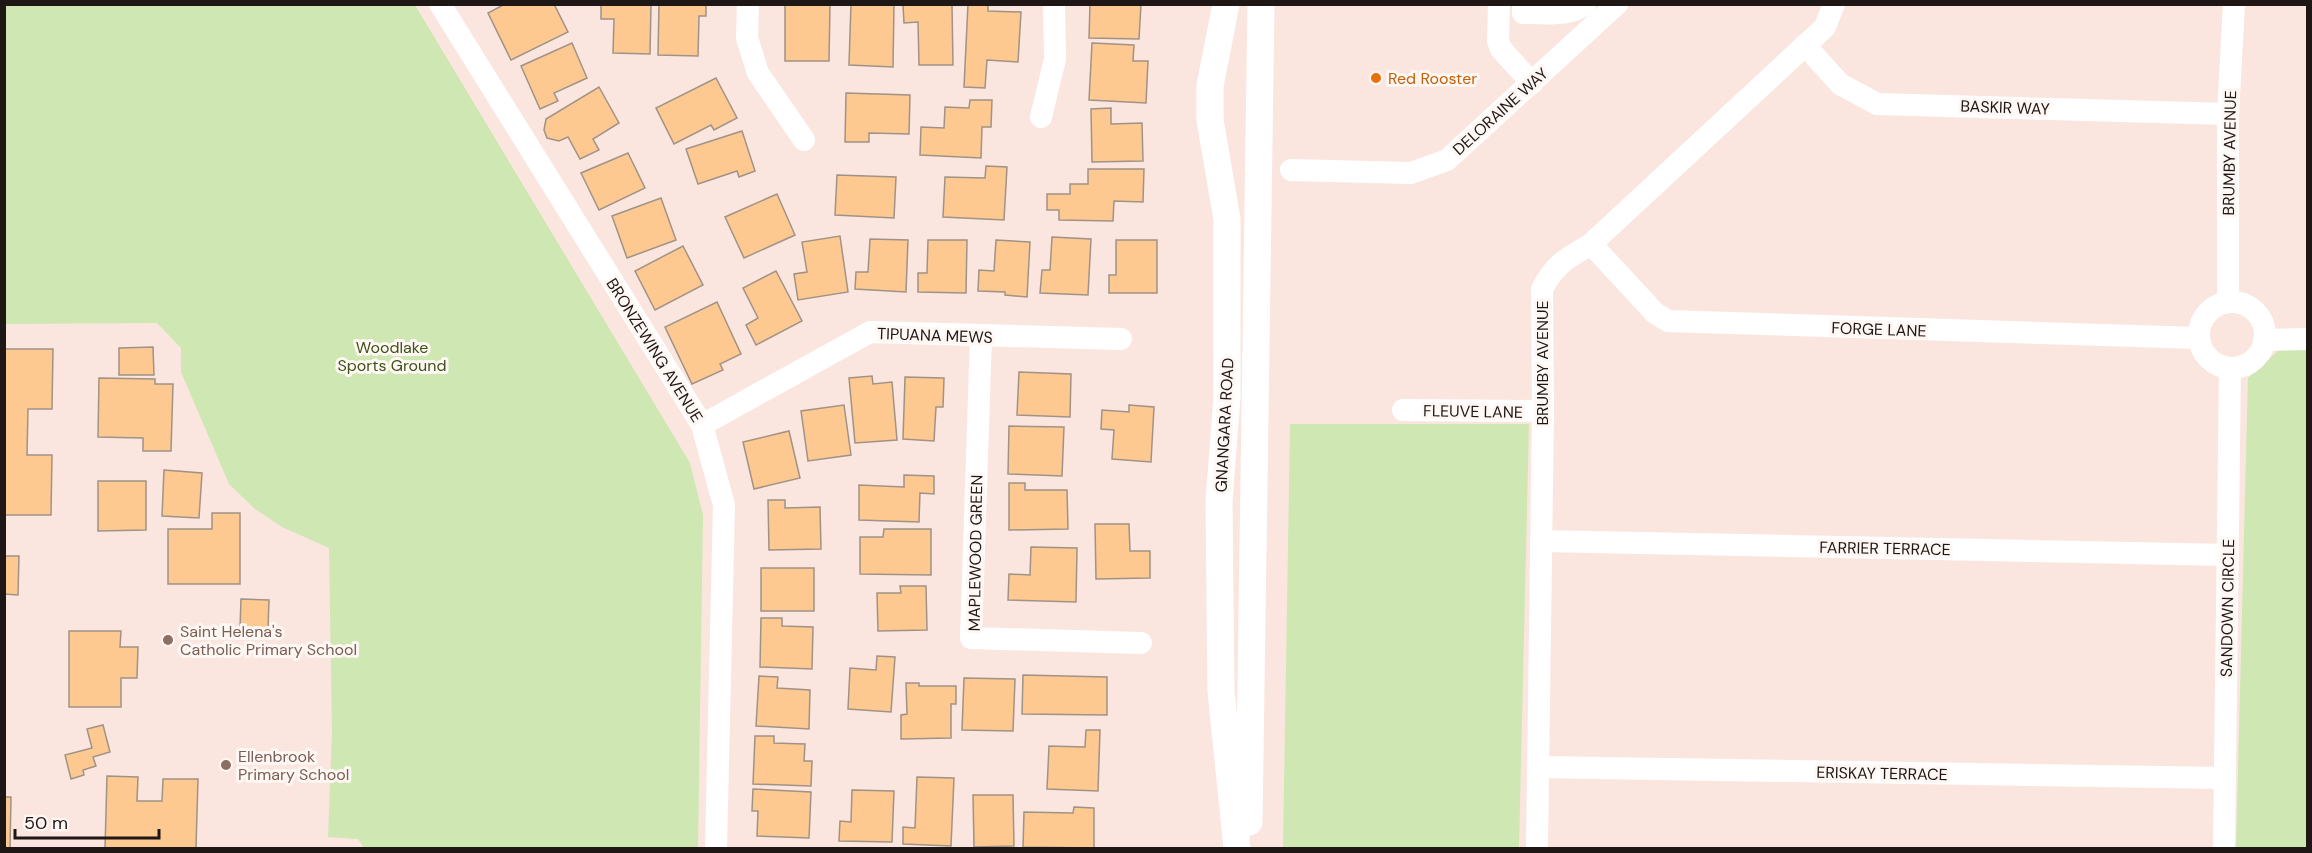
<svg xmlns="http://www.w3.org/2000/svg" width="2312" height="853" viewBox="0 0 2312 853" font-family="'DM Sans',sans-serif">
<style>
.green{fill:#cfe7b2}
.building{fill:#fec891;stroke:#a09386;stroke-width:1.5}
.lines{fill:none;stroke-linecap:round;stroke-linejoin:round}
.minor{stroke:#fff;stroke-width:22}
.major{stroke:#fff;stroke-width:27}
.food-dot{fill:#e8710a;stroke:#fff7f3;stroke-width:2}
.education-dot{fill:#8d6e63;stroke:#fff7f3;stroke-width:2}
.labels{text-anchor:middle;stroke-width:6;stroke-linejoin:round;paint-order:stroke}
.food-label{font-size:16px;fill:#c56008;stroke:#fff7f3;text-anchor:start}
.street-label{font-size:16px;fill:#1e1715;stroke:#fff7f3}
.park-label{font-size:16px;fill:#3c5217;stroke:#fff7f3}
.education-label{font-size:16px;fill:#785e54;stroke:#fff7f3;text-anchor:start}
</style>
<rect width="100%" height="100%" fill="#fbe6df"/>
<!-- green -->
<g class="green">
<path d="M 4,5 L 415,5 L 690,463 L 703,515 L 698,848 L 364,848 L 358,839 L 328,837 L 332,733 L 329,548 L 282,527 L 255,509 L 229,484 L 181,372 L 181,348 L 157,323 L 5,324 Z"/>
<path d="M 2292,338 L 2307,338 L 2307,848 L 2236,848 L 2248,378 Z"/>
<path d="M 1290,424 L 1529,424 L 1519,848 L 1283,848 Z"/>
</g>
<!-- building -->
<g class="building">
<path d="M 505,4 L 554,4 L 568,32 L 511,60 L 488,13 Z"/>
<path d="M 601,4 L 651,4 L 650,54 L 613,53 L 614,19 L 601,19 Z"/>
<path d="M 659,4 L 706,4 L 706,16 L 699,16 L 698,56 L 658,55 Z"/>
<path d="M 785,4 L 830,4 L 829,61 L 785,61 Z"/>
<path d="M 851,4 L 894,5 L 893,67 L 849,65 Z"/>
<path d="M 968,4 L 988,4 L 988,11 L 1021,12 L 1018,62 L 987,60 L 985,88 L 964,87 Z"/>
<path d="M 1090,4 L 1141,4 L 1139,39 L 1089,38 Z"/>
<path d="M 903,5 L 952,5 L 953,65 L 919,65 L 918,22 L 904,23 Z"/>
<path d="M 572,43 L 587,78 L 554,93 L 558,101 L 540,109 L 521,66 Z"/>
<path d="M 1092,43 L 1134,45 L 1133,61 L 1148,61 L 1146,103 L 1089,100 Z"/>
<path d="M 716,78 L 737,118 L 714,130 L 711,125 L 674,144 L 656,108 Z"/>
<path d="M 599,87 L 619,123 L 593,139 L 599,150 L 580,159 L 568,137 L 559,141 L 547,138 L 544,130 L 546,119 Z"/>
<path d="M 846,93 L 910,95 L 909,134 L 869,133 L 869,142 L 845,142 Z"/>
<path d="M 970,100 L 992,100 L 991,127 L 982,127 L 981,158 L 920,155 L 921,127 L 944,128 L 945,107 L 969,108 Z"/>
<path d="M 1111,108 L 1111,124 L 1142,123 L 1143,161 L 1092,162 L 1091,109 Z"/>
<path d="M 742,131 L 755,171 L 739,177 L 737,171 L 698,184 L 686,149 Z"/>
<path d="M 628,153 L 645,188 L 599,210 L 581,173 Z"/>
<path d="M 986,166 L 1007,167 L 1004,220 L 943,217 L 945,177 L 985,178 Z"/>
<path d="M 1088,169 L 1144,169 L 1143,202 L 1114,201 L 1113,221 L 1059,220 L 1059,210 L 1047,210 L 1047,194 L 1070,194 L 1070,184 L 1088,184 Z"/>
<path d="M 837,175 L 896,177 L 894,218 L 835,215 Z"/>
<path d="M 777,194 L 795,235 L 744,258 L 725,217 Z"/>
<path d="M 661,198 L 676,240 L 627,258 L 612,216 Z"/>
<path d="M 840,236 L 848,292 L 798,300 L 794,274 L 807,272 L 802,242 Z"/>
<path d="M 1052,237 L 1091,239 L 1088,295 L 1040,293 L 1042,270 L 1050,270 Z"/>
<path d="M 870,239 L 908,240 L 906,292 L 855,289 L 856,272 L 868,272 Z"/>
<path d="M 928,240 L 967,240 L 966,293 L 918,292 L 918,273 L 927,273 Z"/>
<path d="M 996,240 L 1030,242 L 1027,297 L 1005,295 L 1005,292 L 978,291 L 979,270 L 994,271 Z"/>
<path d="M 1116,240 L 1157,240 L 1157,293 L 1109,293 L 1109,275 L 1116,275 Z"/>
<path d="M 683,246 L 703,285 L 655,310 L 635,271 Z"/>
<path d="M 776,271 L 802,321 L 756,345 L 746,325 L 758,318 L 743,288 Z"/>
<path d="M 717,302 L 741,354 L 720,364 L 723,370 L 692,384 L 665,327 Z"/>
<path d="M 153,347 L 154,375 L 119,375 L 119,348 Z"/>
<path d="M 4,349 L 53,349 L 52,409 L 28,409 L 27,455 L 52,455 L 51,515 L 4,515 Z"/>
<path d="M 1019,372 L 1071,374 L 1070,417 L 1017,415 Z"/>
<path d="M 872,376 L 873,384 L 892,382 L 897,440 L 855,443 L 849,378 Z"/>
<path d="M 905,377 L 944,378 L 943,407 L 936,407 L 934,441 L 903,439 Z"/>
<path d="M 99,378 L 155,379 L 155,384 L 173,384 L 171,451 L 143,451 L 143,438 L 98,437 Z"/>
<path d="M 844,405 L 851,455 L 808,461 L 801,411 Z"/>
<path d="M 1129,405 L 1154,407 L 1151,462 L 1112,459 L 1114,430 L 1101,429 L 1102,410 L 1129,412 Z"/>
<path d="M 1009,426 L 1064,427 L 1062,476 L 1008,474 Z"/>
<path d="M 789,431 L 800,478 L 754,489 L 743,442 Z"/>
<path d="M 164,470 L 202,473 L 199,518 L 162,516 Z"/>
<path d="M 904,475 L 934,476 L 934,494 L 920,493 L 919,522 L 859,520 L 859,485 L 904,487 Z"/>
<path d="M 98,481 L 146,481 L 146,530 L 98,531 Z"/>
<path d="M 1009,483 L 1025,483 L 1025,490 L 1067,490 L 1068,529 L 1009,530 Z"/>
<path d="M 768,500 L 785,500 L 785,508 L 820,507 L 821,549 L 769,550 Z"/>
<path d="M 212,513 L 240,513 L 240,584 L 168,584 L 168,529 L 212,529 Z"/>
<path d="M 1095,524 L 1129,524 L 1130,551 L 1150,551 L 1150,578 L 1096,579 Z"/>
<path d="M 884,529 L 931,529 L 931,575 L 860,574 L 860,537 L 883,537 Z"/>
<path d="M 1031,547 L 1077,548 L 1076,602 L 1008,600 L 1009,574 L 1030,575 Z"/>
<path d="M 4,556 L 19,556 L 18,595 L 4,594 Z"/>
<rect x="761" y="568" width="53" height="43"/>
<path d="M 900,586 L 926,586 L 927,630 L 878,631 L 877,593 L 901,593 Z"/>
<path d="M 241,599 L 269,600 L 268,629 L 240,628 Z"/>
<path d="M 761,618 L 782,618 L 782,626 L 813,627 L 812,669 L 760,667 Z"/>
<path d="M 69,631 L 121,631 L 120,647 L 138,647 L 137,678 L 121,678 L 121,707 L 69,707 Z"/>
<path d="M 877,656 L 895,657 L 891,712 L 848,709 L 850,668 L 876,670 Z"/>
<path d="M 1023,675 L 1107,677 L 1107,715 L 1022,714 Z"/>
<path d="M 759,676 L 778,677 L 777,688 L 810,690 L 809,729 L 756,726 Z"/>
<path d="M 964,678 L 1015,679 L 1013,731 L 962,730 Z"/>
<path d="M 906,683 L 919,683 L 919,686 L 956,686 L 956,704 L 951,704 L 951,738 L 901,739 L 901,715 L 907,714 Z"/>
<path d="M 103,725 L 110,752 L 93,757 L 96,766 L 83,770 L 84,775 L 71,779 L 65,755 L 92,748 L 87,729 Z"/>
<path d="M 1086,730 L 1100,730 L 1098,791 L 1047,789 L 1049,746 L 1085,747 Z"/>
<path d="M 755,736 L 774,736 L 774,743 L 805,744 L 804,761 L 812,761 L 811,786 L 753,784 Z"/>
<path d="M 107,776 L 138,777 L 137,801 L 162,801 L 163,779 L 198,779 L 196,848 L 105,848 Z"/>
<path d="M 917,777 L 954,778 L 951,846 L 903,844 L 903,827 L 915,828 Z"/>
<path d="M 753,789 L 811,792 L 809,838 L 757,836 L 758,811 L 752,811 Z"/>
<path d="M 852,790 L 894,791 L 892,842 L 839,841 L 840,821 L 851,822 Z"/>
<path d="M 973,795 L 1013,795 L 1014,846 L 974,847 Z"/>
<path d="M 4,797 L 11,797 L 10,848 L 4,848 Z"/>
<path d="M 1074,807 L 1094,808 L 1094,848 L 1023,847 L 1024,812 L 1073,813 Z"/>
</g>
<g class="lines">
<!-- minor -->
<g class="minor">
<path d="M 440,4 L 702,425 L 724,505 L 716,848"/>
<path d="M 748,4 L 747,38 L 758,73 L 804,140"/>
<path d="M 1499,4 L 1498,41 L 1501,49 L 1532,83"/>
<path d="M 1523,4 L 1523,13 C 1543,12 1569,18 1585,4"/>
<path d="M 1805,45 L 1840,84 L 1877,104 L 2228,114"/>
<path d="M 1041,117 L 1055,59 L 1054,4"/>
<path d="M 1291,170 L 1411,173 L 1447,160 L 1617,4"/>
<path d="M 1591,244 L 1655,313 L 1668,321 L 2199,338"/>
<path d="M 2228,302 L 2228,114 L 2234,4"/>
<circle cx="2232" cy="335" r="33"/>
<path d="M 981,336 L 971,638 L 1141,643"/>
<path d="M 2264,340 L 2308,339"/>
<path d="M 1403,410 L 1543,411"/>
<path d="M 702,425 L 870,332 L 1121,339"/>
<path d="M 1541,541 L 2228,555"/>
<path d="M 1538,767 L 2225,778"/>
<path d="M 1537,848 L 1543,411 L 1542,289 C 1555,264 1567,258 1591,244 L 1825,27 L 1834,4"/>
<path d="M 2224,848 L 2230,368"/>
</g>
<!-- major -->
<g class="major">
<path d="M 1226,4 L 1210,86 L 1210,120 L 1227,219 L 1227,397 L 1219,501 L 1221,691 L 1237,848"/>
<path d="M 1249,822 L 1261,4"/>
</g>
</g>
<!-- markers -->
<circle class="food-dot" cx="1376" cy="78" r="6"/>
<g class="education-dot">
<circle cx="168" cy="640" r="6"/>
<circle cx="226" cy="765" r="6"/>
</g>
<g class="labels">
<!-- food labels -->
<g class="food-label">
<text x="1388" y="84">Red Rooster</text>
</g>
<!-- street labels -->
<g class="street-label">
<text transform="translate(2005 107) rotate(2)" y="6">BASKIR WAY</text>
<text transform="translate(1500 111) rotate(-42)" y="6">DELORAINE WAY</text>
<text transform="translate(2229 153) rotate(-89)" y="6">BRUMBY AVENUE</text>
<text transform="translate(1879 329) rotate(2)" y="6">FORGE LANE</text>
<text transform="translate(935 335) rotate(2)" y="6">TIPUANA MEWS</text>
<text transform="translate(655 350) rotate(58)" y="6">BRONZEWING AVENUE</text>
<text transform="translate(1542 363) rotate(-90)" y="6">BRUMBY AVENUE</text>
<text transform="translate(1473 411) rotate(1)" y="6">FLEUVE LANE</text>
<text transform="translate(1224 425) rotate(-87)" y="6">GNANGARA ROAD</text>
<text transform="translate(1885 548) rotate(1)" y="6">FARRIER TERRACE</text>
<text transform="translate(975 553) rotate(-89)" y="6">MAPLEWOOD GREEN</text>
<text transform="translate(2227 608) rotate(-89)" y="6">SANDOWN CIRCLE</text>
<text transform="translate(1882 773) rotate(1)" y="6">ERISKAY TERRACE</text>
</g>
<!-- park labels -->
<g class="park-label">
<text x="392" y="353">Woodlake<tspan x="392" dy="18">Sports Ground</tspan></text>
</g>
<!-- education labels -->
<g class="education-label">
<text x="180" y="637">Saint Helena's<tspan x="180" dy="18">Catholic Primary School</tspan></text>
<text x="238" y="762">Ellenbrook<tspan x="238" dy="18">Primary School</tspan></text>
</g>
</g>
<!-- border -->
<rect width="2312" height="853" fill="none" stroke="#1e1715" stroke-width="12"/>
<!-- scale -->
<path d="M15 829v9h144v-9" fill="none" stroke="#1e1715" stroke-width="3"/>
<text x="24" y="829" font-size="18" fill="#1e1715" stroke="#fff7f3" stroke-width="4.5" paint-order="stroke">50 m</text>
</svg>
